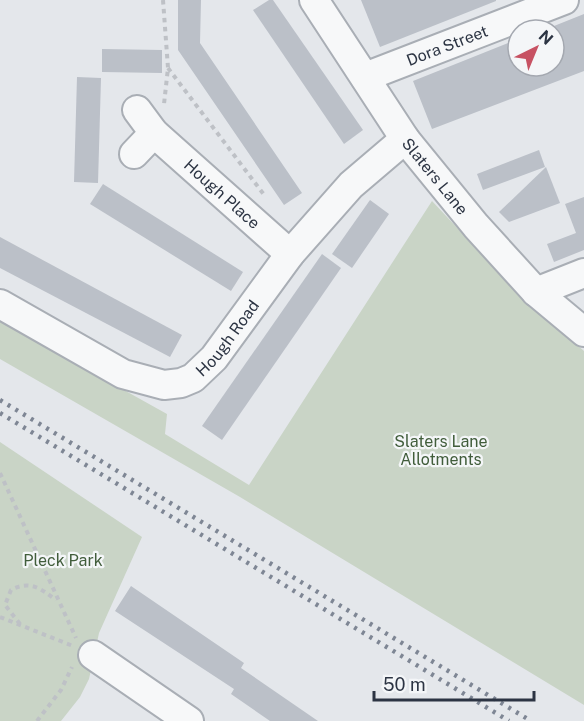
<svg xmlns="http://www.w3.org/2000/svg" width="584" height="721" viewBox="0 0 584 721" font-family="'Public Sans',sans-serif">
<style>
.green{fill:#c9d4c6}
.building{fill:#bbc0c8}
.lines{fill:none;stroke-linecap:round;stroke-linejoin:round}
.minor-casing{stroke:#a9aeb5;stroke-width:32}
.path{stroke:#bec1c6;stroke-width:4;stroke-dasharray:4.5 4.5;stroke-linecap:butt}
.minor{stroke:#f7f8f9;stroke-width:28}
.rail{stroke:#7e8694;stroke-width:4.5;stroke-dasharray:3 6;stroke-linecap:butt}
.labels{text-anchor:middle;stroke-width:4.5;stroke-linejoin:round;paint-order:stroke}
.street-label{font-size:16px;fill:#2c3443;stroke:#f4f6f8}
.park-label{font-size:16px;fill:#415d3b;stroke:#f4f6f8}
</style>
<rect width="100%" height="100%" fill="#e4e7eb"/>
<!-- green -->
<g class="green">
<path d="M 432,201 L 526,301 L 584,351 L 584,705 L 240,497 L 0,359 L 0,321 L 167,414 L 165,434 L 249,485 Z"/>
<path d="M 0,442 L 142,537 L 99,633 L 89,679 L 80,697 L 61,721 L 0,721 Z"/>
</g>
<!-- building -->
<g class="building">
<path d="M 178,0 L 201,0 L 200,43 L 302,193 L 284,205 L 178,50 Z"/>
<path d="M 269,0 L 273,0 L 363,130 L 344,144 L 253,10 Z"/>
<path d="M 361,0 L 496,0 L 496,1 L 380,47 Z"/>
<path d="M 584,14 L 584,71 L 432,129 L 413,81 L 518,39 L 518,66 L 554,66 L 554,26 Z"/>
<path d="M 102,49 L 162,50 L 162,73 L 102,72 Z"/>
<path d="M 77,77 L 101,78 L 98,183 L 74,182 Z"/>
<path d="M 539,150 L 545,167 L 483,190 L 477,174 Z"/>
<path d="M 546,167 L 560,203 L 509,222 L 499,212 Z"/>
<path d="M 103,184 L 243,272 L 231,291 L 90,204 Z"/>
<path d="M 584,197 L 584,250 L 554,262 L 547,244 L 576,233 L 565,204 Z"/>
<path d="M 370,200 L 389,214 L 352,268 L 332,254 Z"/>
<path d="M 0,237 L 182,335 L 170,357 L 0,268 Z"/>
<path d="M 322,254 L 341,268 L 222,440 L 202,426 Z"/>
<path d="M 131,586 L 244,663 L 241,668 L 318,721 L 270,721 L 231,694 L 234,689 L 115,611 Z"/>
</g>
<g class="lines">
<!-- minor casing -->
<g class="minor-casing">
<g id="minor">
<path id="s1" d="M 314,0 L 405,139 L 476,226 L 536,292 L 584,332"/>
<path id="s2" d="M 365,77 L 564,0"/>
<path id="s3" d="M 137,110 L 154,133 L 290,254"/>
<path d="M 134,154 L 154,133"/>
<path d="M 536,292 L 584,273"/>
<path id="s4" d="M 0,304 L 123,374 L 164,385 L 181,383 L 193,378 L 214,358 L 290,254 L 351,185 L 405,139"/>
<path d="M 93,655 L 189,721"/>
</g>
</g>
<!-- path -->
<g class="path">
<path d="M 163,0 L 168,68 L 164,104"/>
<path d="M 168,68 L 265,196"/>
<path d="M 0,473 L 76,638"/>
<path d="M 0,617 L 73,646"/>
<path d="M 20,624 L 5,605 L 11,590 C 30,580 40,588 56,600"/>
<path d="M 37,721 L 61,690 L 72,667"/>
</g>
<!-- minor -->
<use href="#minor" class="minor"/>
<!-- rail -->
<g class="rail">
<path d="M 0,400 L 531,721"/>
<path d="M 0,413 L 509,721"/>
</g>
</g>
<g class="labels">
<!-- street labels -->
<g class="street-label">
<text dy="6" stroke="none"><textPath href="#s2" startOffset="88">Dora Street</textPath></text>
<text dy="6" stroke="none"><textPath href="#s1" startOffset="214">Slaters Lane</textPath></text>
<text dy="6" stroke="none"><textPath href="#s3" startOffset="120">Hough Place</textPath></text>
<text dy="6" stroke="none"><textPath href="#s4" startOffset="267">Hough Road</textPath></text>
</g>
<!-- park labels -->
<g class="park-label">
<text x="441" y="447">Slaters Lane<tspan x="441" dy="18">Allotments</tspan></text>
<text x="63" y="566">Pleck Park</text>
</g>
</g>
<!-- north arrow -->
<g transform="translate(536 48) rotate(43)"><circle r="28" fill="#f4f6f8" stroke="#a4a8b0" stroke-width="1.5"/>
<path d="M0-4.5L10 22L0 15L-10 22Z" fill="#c75263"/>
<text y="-9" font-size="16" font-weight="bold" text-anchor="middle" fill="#2c3443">N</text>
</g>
<!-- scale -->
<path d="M374 691v9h160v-9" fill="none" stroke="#2c3443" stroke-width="3"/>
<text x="383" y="691" font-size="18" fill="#2c3443" stroke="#f4f6f8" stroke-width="4.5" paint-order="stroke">50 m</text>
</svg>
